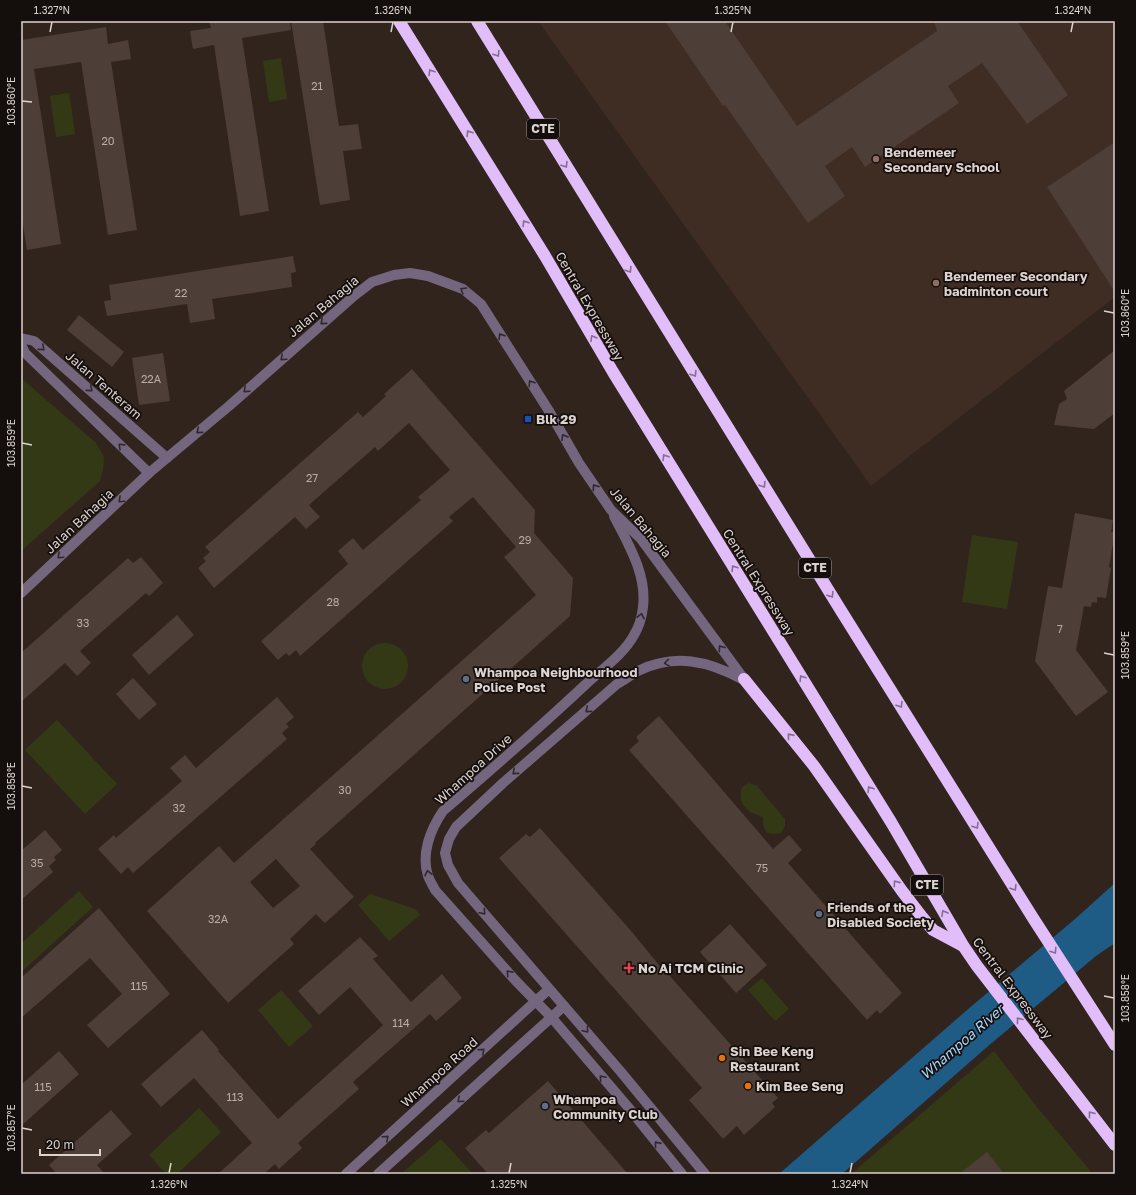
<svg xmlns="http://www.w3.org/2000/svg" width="1136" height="1195" viewBox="0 0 1136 1195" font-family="'Golos Text',sans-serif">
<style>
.built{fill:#3f2c22}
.green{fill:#343915}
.water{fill:#1e5c85}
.building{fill:#4d3e38;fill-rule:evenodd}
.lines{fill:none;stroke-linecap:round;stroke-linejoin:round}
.minor{stroke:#74667e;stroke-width:10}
.highway{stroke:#e1bdfa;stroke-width:12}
.oneway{stroke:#856e8f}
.oneway2{stroke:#31282e}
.ticks{fill:none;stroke:#dcd2ce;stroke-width:1.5}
.education-dot{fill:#8d6e63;stroke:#140e0c;stroke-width:1.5}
.transit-dot{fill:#1a4fb4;stroke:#140e0c;stroke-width:1.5}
.service-dot{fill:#5c6f8a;stroke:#140e0c;stroke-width:1.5}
.health-dot{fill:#e0444e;stroke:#140e0c;stroke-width:1.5}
.food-dot{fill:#e8710a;stroke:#140e0c;stroke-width:1.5}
.labels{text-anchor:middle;stroke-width:3.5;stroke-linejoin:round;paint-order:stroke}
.number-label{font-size:11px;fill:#b8ada8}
.shield{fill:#140e0c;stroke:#a09794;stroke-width:1}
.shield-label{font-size:12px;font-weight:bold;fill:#dcd2ce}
.poi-label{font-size:13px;font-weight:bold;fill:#dcd2ce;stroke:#140e0c;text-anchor:start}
.street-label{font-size:13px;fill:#dcd2ce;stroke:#140e0c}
.water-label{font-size:14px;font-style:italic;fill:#a6d6fc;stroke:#140e0c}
.neatline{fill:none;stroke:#dcd2ce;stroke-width:1.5}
.ticks-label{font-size:10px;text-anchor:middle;fill:#dcd2ce}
</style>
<rect width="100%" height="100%" fill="#31241d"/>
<!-- built -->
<path class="built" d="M 538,21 L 1115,21 L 1115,297 L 871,486 Z"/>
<!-- green -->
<g class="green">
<path d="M 281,58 L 287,99 L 269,102 L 263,61 Z"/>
<path d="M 69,93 L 75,134 L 56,137 L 50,96 Z"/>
<path d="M 21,378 L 96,443 L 104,457 L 103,470 L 100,481 L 21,551 Z"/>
<path d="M 972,535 L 1018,542 L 1007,609 L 962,602 Z"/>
<circle cx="385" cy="666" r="23"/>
<path d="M 57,720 L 117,784 L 85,814 L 25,750 Z"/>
<path d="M 749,783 L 757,786 L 785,819 L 785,826 L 781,833 L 773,834 L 767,833 L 763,825 L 763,817 C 747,813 737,804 742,787 Z"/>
<path d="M 79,891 L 93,907 L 21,972 L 21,944 Z"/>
<path d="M 370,894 L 415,909 L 420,915 L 389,941 L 358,905 Z"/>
<path d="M 762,978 L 789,1009 L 775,1021 L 748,990 Z"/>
<path d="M 281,990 L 313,1026 L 289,1047 L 258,1010 Z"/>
<path d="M 994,1051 L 1036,1106 L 1093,1174 L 851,1174 Z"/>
<path d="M 199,1108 L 221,1132 L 177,1174 L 166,1174 L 149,1155 Z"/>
<path d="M 441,1139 L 473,1174 L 401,1174 Z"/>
</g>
<!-- water -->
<path class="water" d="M 1115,883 L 1115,943 L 1096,956 L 987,1047 L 842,1174 L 779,1174 L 967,1010 L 1075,919 Z"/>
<!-- building -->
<g class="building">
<path d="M 209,21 L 290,21 L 291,30 L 242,38 L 269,211 L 240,216 L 214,45 L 193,49 L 190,31 L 211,28 Z"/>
<path d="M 291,21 L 323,21 L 339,126 L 358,124 L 362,149 L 343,151 L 350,200 L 320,205 Z"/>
<path d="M 665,21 L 725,21 L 797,126 L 937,31 L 934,21 L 1017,21 L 1068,95 L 1027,124 L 982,63 L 948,86 L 959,103 L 865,167 L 852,147 L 825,166 L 845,196 L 808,223 L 725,105 L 723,106 Z"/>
<path d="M 106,27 L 108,44 L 128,40 L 131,59 L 111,62 L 137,230 L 108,235 L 81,62 L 34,69 L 61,244 L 27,250 L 21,213 L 21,40 Z"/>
<path d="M 1115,142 L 1115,292 L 1047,187 Z"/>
<path d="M 293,256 L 296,272 L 291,273 L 292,287 L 212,299 L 215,319 L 190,323 L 187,304 L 107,316 L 104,301 L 111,300 L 109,285 Z"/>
<path d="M 79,315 L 124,352 L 112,367 L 67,330 Z"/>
<path d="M 1115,350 L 1115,413 L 1094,429 L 1054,425 L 1059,404 L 1067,399 L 1064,391 Z"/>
<path d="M 163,353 L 170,401 L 139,405 L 132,358 Z"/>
<path d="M 412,369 L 535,510 L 534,533 L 573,578 L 570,616 L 315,843 L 316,844 L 310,849 L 354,897 L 325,923 L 316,914 L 290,939 L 294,944 L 228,1003 L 147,911 L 219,846 L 234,863 L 536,595 L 504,557 L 516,547 L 473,497 L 449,517 L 453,521 L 300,656 L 296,650 L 289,656 L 286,653 L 278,660 L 261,641 L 348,564 L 338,551 L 353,538 L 363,550 L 421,500 L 418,497 L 450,470 L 409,423 L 378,451 L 375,447 L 309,505 L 320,517 L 306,529 L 295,517 L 214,588 L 198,568 L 206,561 L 203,558 L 210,552 L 205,547 L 358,412 L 363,417 L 386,396 L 384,394 ZM 276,859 L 300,886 L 273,908 L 250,882 Z"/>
<path d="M 1075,513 L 1113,520 L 1111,532 L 1115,532 L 1109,567 L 1111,568 L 1106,598 L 1097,597 L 1097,603 L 1092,602 L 1091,607 L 1084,606 L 1076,650 L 1108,692 L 1076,716 L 1035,661 L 1048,586 L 1062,588 Z"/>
<path d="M 141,557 L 163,583 L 149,596 L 146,593 L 80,651 L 91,663 L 77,676 L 65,663 L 21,702 L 21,653 L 128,558 L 133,563 Z"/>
<path d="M 177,615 L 194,635 L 149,675 L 132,655 Z"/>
<path d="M 133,678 L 157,704 L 139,720 L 116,694 Z"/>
<path d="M 277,697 L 294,717 L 286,724 L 289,727 L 282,733 L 287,739 L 133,873 L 128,867 L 121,874 L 98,849 L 114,835 L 116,838 L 182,781 L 170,768 L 185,755 L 196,768 Z"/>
<path d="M 659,716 L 773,849 L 789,835 L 802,850 L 788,863 L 902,993 L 880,1014 L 877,1010 L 867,1020 L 629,750 L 639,741 L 636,737 Z"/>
<path d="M 540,828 L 632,932 L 668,976 L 669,975 L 778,1098 L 772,1103 L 775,1107 L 744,1135 L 737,1126 L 723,1139 L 689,1100 L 702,1088 L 499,858 L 526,834 L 530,837 Z"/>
<path d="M 45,830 L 62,850 L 54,857 L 56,860 L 49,866 L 53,872 L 21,900 L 21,851 Z"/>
<path d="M 99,908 L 170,994 L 108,1048 L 87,1025 L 122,994 L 90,958 L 21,1018 L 21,978 Z"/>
<path d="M 730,924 L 767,965 L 736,993 L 700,952 Z"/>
<path d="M 360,937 L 378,956 L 373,959 L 411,1002 L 442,974 L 462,998 L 436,1021 L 430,1014 L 353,1082 L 359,1089 L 298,1143 L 302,1148 L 279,1169 L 275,1164 L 264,1174 L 218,1174 L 252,1143 L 194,1078 L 161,1107 L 141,1084 L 202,1030 L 219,1050 L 218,1051 L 278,1119 L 383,1025 L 350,987 L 319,1015 L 298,991 Z"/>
<path d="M 59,1051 L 79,1074 L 21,1126 L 21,1085 Z"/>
<path d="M 548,1081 L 596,1137 L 628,1174 L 488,1174 L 465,1148 L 486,1130 L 489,1133 Z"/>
<path d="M 111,1110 L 132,1134 L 97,1165 L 105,1174 L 57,1174 L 49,1165 Z"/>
<path d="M 987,1152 L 1004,1174 L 959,1174 Z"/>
</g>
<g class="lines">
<!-- minor -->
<g class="minor">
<path d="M 21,338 L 34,341 L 167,458"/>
<path d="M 21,344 L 25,353 L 149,473"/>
<path d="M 614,516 C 628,544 647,574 643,607 C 642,616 639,627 634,635 C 624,654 601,670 585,685 C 539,728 491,770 443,811 C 430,830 421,854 428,876 C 430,881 433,886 435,890 L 515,980 L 552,1018 L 628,1107 L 682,1174"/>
<path d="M 21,593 L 149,473 L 229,406 L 355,295 L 372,282 L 394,275 L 410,273 L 428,276 L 463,289 L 481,304 L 549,411 L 579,463 L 611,510 L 641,539 L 744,679"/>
<path d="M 346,1174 L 549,989"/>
<path d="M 378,1174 L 564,1006"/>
<path d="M 705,1174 L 621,1072 L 458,883 L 448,865 L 445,853 L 449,839 L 456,827 L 503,783 L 617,684 C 624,680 631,675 638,671 C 675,653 708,661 742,679"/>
</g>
<!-- highway -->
<g class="highway">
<path d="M 399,21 L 545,256 L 613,372 L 891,822 L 964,947 L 977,966 L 1115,1145"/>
<path d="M 477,21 L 840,609 L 1033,918 L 1115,1045"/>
<path d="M 744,679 L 814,766 L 902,891 L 922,917 L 933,930 L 963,946"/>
</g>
</g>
<!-- one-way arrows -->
<defs><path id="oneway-chevron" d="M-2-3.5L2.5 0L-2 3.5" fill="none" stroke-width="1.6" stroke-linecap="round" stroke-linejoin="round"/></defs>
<g class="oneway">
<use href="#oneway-chevron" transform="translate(497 54) rotate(58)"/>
<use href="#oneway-chevron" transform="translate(431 72) rotate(-122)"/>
<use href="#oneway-chevron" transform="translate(469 133) rotate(-122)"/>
<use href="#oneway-chevron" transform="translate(565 165) rotate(58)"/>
<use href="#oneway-chevron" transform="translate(525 223) rotate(-122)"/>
<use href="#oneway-chevron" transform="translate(629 270) rotate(58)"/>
<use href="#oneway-chevron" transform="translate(593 338) rotate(-120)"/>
<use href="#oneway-chevron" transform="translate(694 374) rotate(58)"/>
<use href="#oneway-chevron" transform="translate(665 457) rotate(-122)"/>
<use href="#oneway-chevron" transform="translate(763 485) rotate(58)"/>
<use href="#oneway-chevron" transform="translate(734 568) rotate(-122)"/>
<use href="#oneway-chevron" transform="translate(831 595) rotate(58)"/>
<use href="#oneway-chevron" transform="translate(802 678) rotate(-122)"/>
<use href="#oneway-chevron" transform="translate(900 705) rotate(58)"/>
<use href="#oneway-chevron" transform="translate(790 736) rotate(-129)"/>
<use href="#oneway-chevron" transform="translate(870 789) rotate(-122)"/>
<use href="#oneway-chevron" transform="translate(976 826) rotate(58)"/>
<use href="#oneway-chevron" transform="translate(896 883) rotate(-125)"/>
<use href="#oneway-chevron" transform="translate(1014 888) rotate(58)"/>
<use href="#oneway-chevron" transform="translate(944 913) rotate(-120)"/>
<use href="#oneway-chevron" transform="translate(1054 951) rotate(57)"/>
<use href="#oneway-chevron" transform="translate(1019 1020) rotate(-128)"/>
<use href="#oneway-chevron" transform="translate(1091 1114) rotate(-127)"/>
</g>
<g class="oneway2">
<use href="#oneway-chevron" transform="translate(463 290) rotate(-149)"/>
<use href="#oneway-chevron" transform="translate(323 322) rotate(139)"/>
<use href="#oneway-chevron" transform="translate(501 336) rotate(-122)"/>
<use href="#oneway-chevron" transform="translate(42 348) rotate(41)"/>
<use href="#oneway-chevron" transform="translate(283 358) rotate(138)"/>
<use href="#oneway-chevron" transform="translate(531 383) rotate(-123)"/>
<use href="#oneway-chevron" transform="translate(90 389) rotate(41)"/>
<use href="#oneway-chevron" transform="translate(246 390) rotate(138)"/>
<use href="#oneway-chevron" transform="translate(199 431) rotate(140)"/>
<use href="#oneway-chevron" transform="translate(564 437) rotate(-120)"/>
<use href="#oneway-chevron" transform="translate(121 446) rotate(-136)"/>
<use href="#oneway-chevron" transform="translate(595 487) rotate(-125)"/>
<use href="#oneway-chevron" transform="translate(121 500) rotate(137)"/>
<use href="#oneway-chevron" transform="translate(60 556) rotate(137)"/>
<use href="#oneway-chevron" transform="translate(641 616) rotate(-78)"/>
<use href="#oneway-chevron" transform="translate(721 648) rotate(-126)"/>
<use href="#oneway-chevron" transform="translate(667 663) rotate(171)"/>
<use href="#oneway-chevron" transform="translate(588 710) rotate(139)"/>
<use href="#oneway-chevron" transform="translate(515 772) rotate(140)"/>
<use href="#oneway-chevron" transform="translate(428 873) rotate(-102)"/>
<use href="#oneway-chevron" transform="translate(483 912) rotate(49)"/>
<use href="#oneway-chevron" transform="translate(509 973) rotate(-132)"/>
<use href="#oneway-chevron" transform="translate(586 1030) rotate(50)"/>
<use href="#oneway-chevron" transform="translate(482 1051) rotate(-42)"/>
<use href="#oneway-chevron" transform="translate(602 1078) rotate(-130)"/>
<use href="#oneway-chevron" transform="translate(460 1100) rotate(138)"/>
<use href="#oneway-chevron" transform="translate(386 1138) rotate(-42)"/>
<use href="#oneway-chevron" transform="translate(657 1144) rotate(-129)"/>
</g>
<!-- ticks -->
<path class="ticks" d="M 50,32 L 52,22M 391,32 L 393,22M 731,32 L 733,22M 1071,32 L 1073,22M 22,101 L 32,102M 1104,311 L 1114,313M 22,443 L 32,445M 1104,653 L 1114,655M 22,786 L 32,788M 1104,996 L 1114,998M 22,1128 L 32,1130M 169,1173 L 171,1163M 509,1173 L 511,1163M 850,1173 L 852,1163"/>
<!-- markers -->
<g class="education-dot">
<circle cx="876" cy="159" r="4"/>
<circle cx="936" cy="283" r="4"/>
</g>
<rect class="transit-dot" x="524" y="415" width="8" height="8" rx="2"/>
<g class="service-dot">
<circle cx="466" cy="679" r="4"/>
<circle cx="819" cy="914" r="4"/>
<circle cx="545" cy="1106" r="4"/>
</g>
<path class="health-dot" d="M627 962h4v4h4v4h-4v4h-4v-4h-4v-4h4z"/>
<g class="food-dot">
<circle cx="722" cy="1058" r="4"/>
<circle cx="748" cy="1086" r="4"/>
</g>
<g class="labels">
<!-- number labels -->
<g class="number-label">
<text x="317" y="90">21</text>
<text x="108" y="145">20</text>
<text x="181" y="297">22</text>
<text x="151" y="383">22A</text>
<text x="312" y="482">27</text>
<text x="525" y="544">29</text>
<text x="333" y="606">28</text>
<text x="83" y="627">33</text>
<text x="1060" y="633">7</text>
<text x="345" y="794">30</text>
<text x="179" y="812">32</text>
<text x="37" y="867">35</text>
<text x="762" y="872">75</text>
<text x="218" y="923">32A</text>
<text x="139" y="990">115</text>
<text x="401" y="1027">114</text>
<text x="43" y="1091">115</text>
<text x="235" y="1101">113</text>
</g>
<!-- shield labels -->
<g class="shield">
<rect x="527" y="119" width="32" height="20" rx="3"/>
<rect x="799" y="558" width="32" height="20" rx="3"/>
<rect x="911" y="875" width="32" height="20" rx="3"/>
</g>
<g class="shield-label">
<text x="543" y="133">CTE</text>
<text x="815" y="572">CTE</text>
<text x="927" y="889">CTE</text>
</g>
<!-- poi labels -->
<g class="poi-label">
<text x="884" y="157">Bendemeer<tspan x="884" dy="15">Secondary School</tspan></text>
<text x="944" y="281">Bendemeer Secondary<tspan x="944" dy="15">badminton court</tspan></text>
<text x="536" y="424">Blk 29</text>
<text x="474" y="677">Whampoa Neighbourhood<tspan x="474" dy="15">Police Post</tspan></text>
<text x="827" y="912">Friends of the<tspan x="827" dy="15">Disabled Society</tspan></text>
<text x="638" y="973">No Ai TCM Clinic</text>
<text x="730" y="1056">Sin Bee Keng<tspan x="730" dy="15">Restaurant</tspan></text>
<text x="756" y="1091">Kim Bee Seng</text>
<text x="553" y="1104">Whampoa<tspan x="553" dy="15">Community Club</tspan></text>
</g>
<!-- street labels -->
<g class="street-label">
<text transform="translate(323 306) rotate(-40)" y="5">Jalan Bahagia</text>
<text transform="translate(590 306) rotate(60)" y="5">Central Expressway</text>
<text transform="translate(104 385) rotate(41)" y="5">Jalan Tenteram</text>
<text transform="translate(79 521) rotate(-43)" y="5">Jalan Bahagia</text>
<text transform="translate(641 522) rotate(50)" y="5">Jalan Bahagia</text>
<text transform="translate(759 582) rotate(58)" y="5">Central Expressway</text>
<text transform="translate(473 769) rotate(-42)" y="5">Whampoa Drive</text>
<text transform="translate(1013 988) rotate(53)" y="5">Central Expressway</text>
<text transform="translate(439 1072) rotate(-42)" y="5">Whampoa Road</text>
</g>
<!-- water labels -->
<g class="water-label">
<text transform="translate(962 1042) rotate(-41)" y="5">Whampoa River</text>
</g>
</g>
<!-- border -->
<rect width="1136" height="1195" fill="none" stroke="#140e0c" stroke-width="44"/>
<!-- scale -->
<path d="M40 1149v6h60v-6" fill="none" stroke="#dcd2ce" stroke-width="2"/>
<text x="46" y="1149" font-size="12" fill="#dcd2ce" stroke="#140e0c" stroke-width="3" paint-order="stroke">20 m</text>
<rect x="22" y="22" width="1092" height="1151" class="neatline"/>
<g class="ticks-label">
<text x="52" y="14">1.327°N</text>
<text x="393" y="14">1.326°N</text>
<text x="733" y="14">1.325°N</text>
<text x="1073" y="14">1.324°N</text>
<text transform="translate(11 101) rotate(-90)" y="4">103.860°E</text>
<text transform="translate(1125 313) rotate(-90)" y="4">103.860°E</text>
<text transform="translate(11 443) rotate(-90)" y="4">103.859°E</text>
<text transform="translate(1125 655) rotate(-90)" y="4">103.859°E</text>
<text transform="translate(11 786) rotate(-90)" y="4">103.858°E</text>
<text transform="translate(1125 998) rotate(-90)" y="4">103.858°E</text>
<text transform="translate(11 1128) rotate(-90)" y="4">103.857°E</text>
<text x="169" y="1188">1.326°N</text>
<text x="509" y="1188">1.325°N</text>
<text x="850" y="1188">1.324°N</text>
</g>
</svg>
